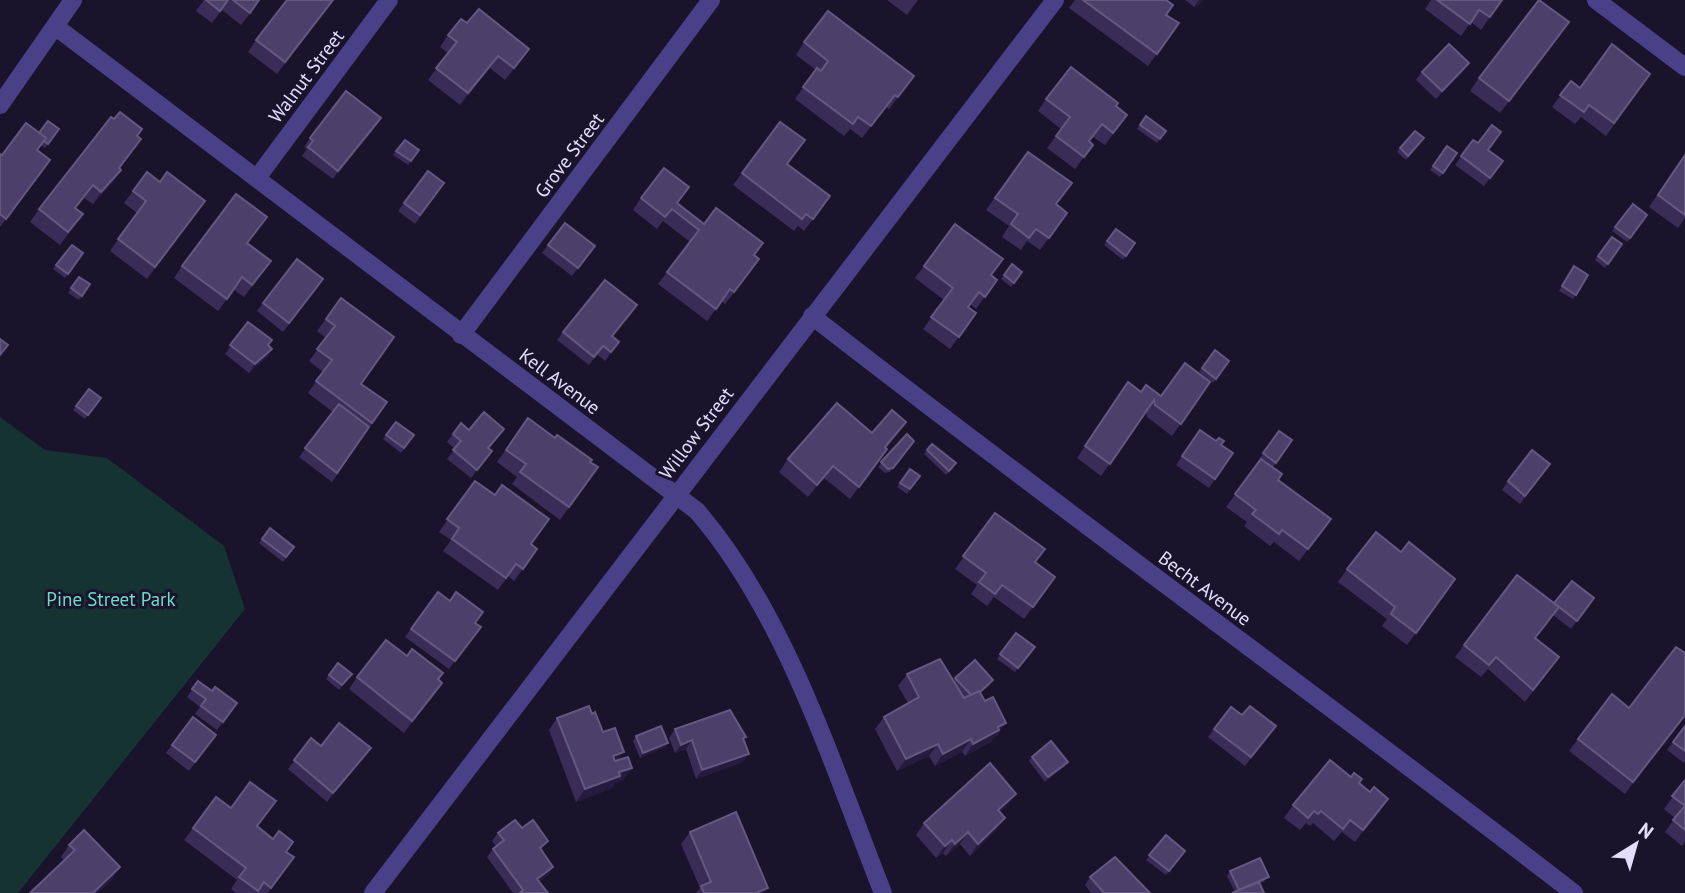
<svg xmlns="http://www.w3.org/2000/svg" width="1685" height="893" viewBox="0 0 1685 893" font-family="'PT Sans',sans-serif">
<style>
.green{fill:#163334}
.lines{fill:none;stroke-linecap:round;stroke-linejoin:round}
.minor{stroke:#494087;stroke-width:18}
.wall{fill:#392d57}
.shaded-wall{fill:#241b3e}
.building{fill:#4b4069;stroke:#635980;stroke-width:2}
.labels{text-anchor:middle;stroke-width:6;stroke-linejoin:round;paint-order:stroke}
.street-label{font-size:19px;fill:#e4defd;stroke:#19132b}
.park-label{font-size:19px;fill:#6cdbc9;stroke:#19132b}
</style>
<rect width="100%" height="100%" fill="#19132b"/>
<!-- green -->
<path class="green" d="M 0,417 L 45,450 L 107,458 L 224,546 L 245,609 L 18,893 L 0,893 Z"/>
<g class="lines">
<!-- minor -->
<g class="minor">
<path d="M 1596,0 L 1685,67"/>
<path d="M 56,27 L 697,511 C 786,614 833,767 883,893"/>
<path d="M 0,105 L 73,0"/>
<path d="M 257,178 L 389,0"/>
<path d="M 812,316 C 1063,512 1322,698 1574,893"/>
<path d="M 461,335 L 711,0"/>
<path d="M 373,893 L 1055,0"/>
</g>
</g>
<!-- wall -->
<g class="wall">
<path d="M 204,0 L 260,0 L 241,25 L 222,10 L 212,23 L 196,11 Z"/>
<path d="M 333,0 L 277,74 L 248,52 L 256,40 Z"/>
<path d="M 887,0 L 918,0 L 907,15 Z"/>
<path d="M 1075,0 L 1166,0 L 1166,15 L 1179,23 L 1148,66 L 1069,8 Z"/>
<path d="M 1185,0 L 1203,0 L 1200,4 L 1194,7 Z"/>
<path d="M 1431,0 L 1502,0 L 1481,30 L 1471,22 L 1461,36 L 1425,9 Z"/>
<path d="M 467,23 L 529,49 L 505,80 L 490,68 L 460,105 L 428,80 L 448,53 L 440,47 L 448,35 Z"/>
<path d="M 1561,34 L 1500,113 L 1470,91 L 1479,78 Z"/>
<path d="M 804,42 L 914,76 L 889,109 L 886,107 L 862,138 L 850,129 L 844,136 L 795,99 L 816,70 L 796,55 Z"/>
<path d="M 1469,63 L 1463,72 L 1436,99 L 1416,80 L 1422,72 Z"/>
<path d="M 1650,74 L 1606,136 L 1581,117 L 1575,124 L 1552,107 L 1571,81 L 1580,88 Z"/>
<path d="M 1046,99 L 1116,106 L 1127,115 L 1105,145 L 1093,137 L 1089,142 L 1093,145 L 1075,169 L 1047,148 L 1061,129 L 1038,111 Z"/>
<path d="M 1146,116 L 1166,131 L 1157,143 L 1137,129 Z"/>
<path d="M 381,118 L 333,179 L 302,156 L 307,149 L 304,147 L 310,138 Z"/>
<path d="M 59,129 L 45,148 L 41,145 L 37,151 L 50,160 L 0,227 L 0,154 L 2,155 L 39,133 Z"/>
<path d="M 137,136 L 141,139 L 120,168 L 121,170 L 113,182 L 93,204 L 84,198 L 76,208 L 83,214 L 60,245 L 30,222 L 39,209 Z"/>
<path d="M 405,140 L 419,150 L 408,165 L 393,155 Z"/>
<path d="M 1473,140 L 1503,161 L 1484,186 L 1455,165 Z"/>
<path d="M 1421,143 L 1406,160 L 1397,152 L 1400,148 Z"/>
<path d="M 1447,146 L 1457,153 L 1440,177 L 1430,170 Z"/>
<path d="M 1028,152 L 1056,205 L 1067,213 L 1040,250 L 1027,241 L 1021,250 L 1002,237 L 1009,226 L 986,210 Z"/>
<path d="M 1685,154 L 1685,218 L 1678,228 L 1649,207 Z"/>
<path d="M 787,164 L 830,196 L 804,231 L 798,226 L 794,231 L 733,185 L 742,173 Z"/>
<path d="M 428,171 L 444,183 L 415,224 L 398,211 Z"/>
<path d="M 147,172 L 160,182 L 205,201 L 147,279 L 110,251 L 137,213 L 124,203 Z"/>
<path d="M 641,198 L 677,204 L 704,224 L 754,255 L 751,271 L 725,304 L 722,301 L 707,321 L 658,284 L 690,242 L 663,221 L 657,229 L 633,210 Z"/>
<path d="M 1633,204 L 1647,215 L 1627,242 L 1612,231 Z"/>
<path d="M 565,223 L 589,254 L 572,276 L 542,253 Z"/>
<path d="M 1116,229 L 1135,243 L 1123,260 L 1104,245 Z"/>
<path d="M 1612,237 L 1622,244 L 1605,268 L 1595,260 Z"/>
<path d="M 248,243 L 271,261 L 244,297 L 234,290 L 218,311 L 174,278 L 182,266 Z"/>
<path d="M 72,245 L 83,253 L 65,278 L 53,269 Z"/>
<path d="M 1012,264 L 1022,272 L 1011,287 L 1001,279 Z"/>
<path d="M 924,266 L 991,275 L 997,280 L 976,309 L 970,304 L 968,307 L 976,313 L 950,349 L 923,329 L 944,300 L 915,278 Z"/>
<path d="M 1574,266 L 1588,275 L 1573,299 L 1559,291 Z"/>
<path d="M 79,277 L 90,284 L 79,300 L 68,293 Z"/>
<path d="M 323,279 L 283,332 L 257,311 L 263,303 Z"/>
<path d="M 341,298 L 361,384 L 387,402 L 332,482 L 299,457 L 333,412 L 308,393 L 323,372 L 309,361 L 326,338 L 317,331 Z"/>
<path d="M 631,314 L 612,336 L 619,342 L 605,361 L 597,354 L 589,365 L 557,340 L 563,332 Z"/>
<path d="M 248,322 L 268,345 L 272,349 L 267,357 L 249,373 L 225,354 Z"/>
<path d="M 1215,350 L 1229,361 L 1213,383 L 1199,372 Z"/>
<path d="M 1128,382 L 1141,392 L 1161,396 L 1210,382 L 1172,436 L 1147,417 L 1146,413 L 1101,476 L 1077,458 Z"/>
<path d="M 89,389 L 101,398 L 85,419 L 73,410 Z"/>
<path d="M 528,418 L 598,467 L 560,520 L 512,484 L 517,477 L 497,462 Z"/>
<path d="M 396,422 L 414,435 L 401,453 L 383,439 Z"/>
<path d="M 469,430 L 498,437 L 489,448 L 492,451 L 471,478 L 447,459 L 455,449 L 447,442 L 453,434 Z"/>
<path d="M 1200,430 L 1233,453 L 1209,488 L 1176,465 Z"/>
<path d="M 1279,431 L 1292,440 L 1273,467 L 1260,458 Z"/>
<path d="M 872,433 L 897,434 L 886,448 L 887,449 L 850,499 L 824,478 L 808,497 L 779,472 L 788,459 Z"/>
<path d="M 907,434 L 890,472 L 885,473 L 878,467 Z"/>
<path d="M 927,450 L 953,468 L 946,475 L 924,454 Z"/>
<path d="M 1261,459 L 1322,531 L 1299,561 L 1274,542 L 1270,546 L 1244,526 L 1247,522 L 1226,507 Z"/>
<path d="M 1550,464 L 1520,504 L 1502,490 L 1508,481 Z"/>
<path d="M 910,469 L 920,476 L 907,494 L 897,487 Z"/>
<path d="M 475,481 L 531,544 L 537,549 L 514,581 L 508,576 L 498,590 L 443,551 L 451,540 L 439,532 Z"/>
<path d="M 995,513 L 1036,563 L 1055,577 L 1024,619 L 994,597 L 987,606 L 971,594 L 977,585 L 955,569 Z"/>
<path d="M 270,528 L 294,547 L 283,562 L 259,543 Z"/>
<path d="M 1401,552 L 1455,579 L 1407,645 L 1382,626 L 1387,619 L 1338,582 L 1347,569 Z"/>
<path d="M 438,592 L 481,627 L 449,669 L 405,637 Z"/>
<path d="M 1594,598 L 1571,629 L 1553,615 L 1535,638 L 1559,657 L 1525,702 L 1488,669 L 1481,677 L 1455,657 L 1464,645 L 1554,603 Z"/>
<path d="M 1016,633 L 1035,647 L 1015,672 L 997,659 Z"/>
<path d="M 1685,653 L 1685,716 L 1625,794 L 1569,751 L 1578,739 L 1629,708 Z"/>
<path d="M 407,656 L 443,673 L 438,679 L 434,695 L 404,733 L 349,689 L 357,677 Z"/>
<path d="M 338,663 L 352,674 L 339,690 L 326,679 Z"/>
<path d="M 907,674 L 953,681 L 955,678 L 990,685 L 980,693 L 998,735 L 995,736 L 991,742 L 965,756 L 962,752 L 935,766 L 929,756 L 897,771 L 875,729 L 884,717 L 908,703 L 898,686 Z"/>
<path d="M 198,681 L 212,691 L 237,703 L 217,730 L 195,714 L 200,707 L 187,697 Z"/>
<path d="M 592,714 L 619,760 L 632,768 L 623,780 L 615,783 L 612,788 L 576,802 L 549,730 L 557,718 Z"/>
<path d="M 1242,715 L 1276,726 L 1245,766 L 1208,737 L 1214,729 Z"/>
<path d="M 1685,726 L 1685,761 L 1684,763 L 1667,750 Z"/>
<path d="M 675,729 L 743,762 L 696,779 L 686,749 L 675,753 L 669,738 Z"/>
<path d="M 636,736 L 668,743 L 665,747 L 640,758 L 633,741 Z"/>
<path d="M 311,738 L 321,746 L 365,756 L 327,802 L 288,769 Z"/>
<path d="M 210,743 L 189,771 L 166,753 L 172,745 Z"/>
<path d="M 1032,757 L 1065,766 L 1045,782 L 1029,761 Z"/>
<path d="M 1685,780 L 1685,842 L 1682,846 L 1665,832 L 1675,818 L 1664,809 Z"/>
<path d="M 1359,783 L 1380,811 L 1355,842 L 1342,832 L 1334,841 L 1313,823 L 1310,826 L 1306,823 L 1300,830 L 1284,818 L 1293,805 Z"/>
<path d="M 1007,806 L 1000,812 L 996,830 L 970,856 L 960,844 L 946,856 L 943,853 L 936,858 L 916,835 L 924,823 Z"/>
<path d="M 257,827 L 294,857 L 268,893 L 236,893 L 231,889 L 237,880 L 184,840 L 193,828 Z"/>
<path d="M 522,828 L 542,850 L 541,850 L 553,867 L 548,875 L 539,882 L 548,893 L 513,893 L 487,857 L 493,849 L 496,846 L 492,841 L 498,833 Z"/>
<path d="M 690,832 L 764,893 L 696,893 L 700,888 L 681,844 Z"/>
<path d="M 1166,835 L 1185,851 L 1166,875 L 1146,860 Z"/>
<path d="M 69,845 L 112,880 L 97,893 L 30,893 L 64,860 L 61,857 Z"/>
<path d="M 1230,871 L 1266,881 L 1235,892 L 1227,876 Z"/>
<path d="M 1090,877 L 1150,893 L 1091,893 L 1085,885 Z"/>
</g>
<!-- shaded-wall -->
<g class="shaded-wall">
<path d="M 1199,0 L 1203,0 L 1200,4 L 1194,7 Z"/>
<path d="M 498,56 L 490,68 L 460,105 L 468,93 Z"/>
<path d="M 1469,63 L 1463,72 L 1436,99 L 1442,91 Z"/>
<path d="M 381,118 L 376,126 L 333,179 L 338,171 Z"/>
<path d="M 121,170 L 113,182 L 93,204 L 101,192 Z"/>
<path d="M 272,349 L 267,357 L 249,373 L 255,364 Z"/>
<path d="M 906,422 L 897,434 L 876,459 L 885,447 Z"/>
<path d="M 833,466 L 824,478 L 808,497 L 817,485 Z"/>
<path d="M 442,683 L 434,695 L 404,733 L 412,721 Z"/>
<path d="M 1685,715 L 1685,716 L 1625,794 L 1633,782 Z"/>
<path d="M 1006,723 L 998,735 L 995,736 L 991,742 L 965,756 L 973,744 Z"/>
<path d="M 971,739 L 962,752 L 935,766 L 943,754 Z"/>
<path d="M 692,740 L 686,749 L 675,753 L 681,745 Z"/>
<path d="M 668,743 L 665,747 L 640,758 L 643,753 Z"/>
<path d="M 938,744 L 929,756 L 897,771 L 906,759 Z"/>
<path d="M 371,748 L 365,756 L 327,802 L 333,793 Z"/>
<path d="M 624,752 L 616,764 L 613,756 Z"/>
<path d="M 749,754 L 743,762 L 696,779 L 702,770 Z"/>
<path d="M 1068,762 L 1065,766 L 1045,782 L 1048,777 Z"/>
<path d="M 632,768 L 623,780 L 615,783 L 612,788 L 576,802 L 585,789 L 619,772 Z"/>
<path d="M 1016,794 L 1007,806 L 989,822 L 998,810 Z"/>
<path d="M 1388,799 L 1380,811 L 1355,842 L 1363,830 Z"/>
<path d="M 1005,818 L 996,830 L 970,856 L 978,844 Z"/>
<path d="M 968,832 L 960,844 L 946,856 L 955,844 Z"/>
<path d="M 952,840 L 943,853 L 936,858 L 945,846 Z"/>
<path d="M 120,867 L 112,880 L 97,893 L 93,893 Z"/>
<path d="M 553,867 L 548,875 L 531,887 L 537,879 Z"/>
<path d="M 768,888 L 764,893 L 756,893 Z"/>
</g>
<!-- building -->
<g class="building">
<path d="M 206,0 L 228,0 L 220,11 Z"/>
<path d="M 233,0 L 259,0 L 250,13 Z"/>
<path d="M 287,0 L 333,0 L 285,62 L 256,40 Z"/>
<path d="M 1083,0 L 1166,0 L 1173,5 L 1166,15 L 1179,23 L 1157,54 Z"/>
<path d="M 1437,0 L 1502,0 L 1490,17 L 1479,10 L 1470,24 Z"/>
<path d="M 1539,0 L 1569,22 L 1509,101 L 1479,78 Z"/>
<path d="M 479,9 L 529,49 L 514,68 L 498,56 L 468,93 L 436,68 L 457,42 L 448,35 L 461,19 L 467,23 Z"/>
<path d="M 828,11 L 914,76 L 898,97 L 895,95 L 871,126 L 858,117 L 853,124 L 803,87 L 817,68 L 821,71 L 828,61 L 804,42 Z"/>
<path d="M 1449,44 L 1469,63 L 1442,91 L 1422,72 Z"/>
<path d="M 1612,44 L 1650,74 L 1614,123 L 1589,105 L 1584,112 L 1560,95 L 1571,81 L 1580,88 Z"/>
<path d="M 1071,67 L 1118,103 L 1116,106 L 1127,115 L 1113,133 L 1102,124 L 1089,141 L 1093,145 L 1084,157 L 1056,136 L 1070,117 L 1046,99 Z"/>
<path d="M 346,91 L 381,118 L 338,171 L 308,147 L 313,141 L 310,138 Z"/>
<path d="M 120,112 L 142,129 L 137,136 L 141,139 L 119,168 L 121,170 L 101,192 L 93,185 L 75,208 L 83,214 L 68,232 L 39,209 L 111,117 L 114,119 Z"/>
<path d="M 1146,116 L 1166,131 L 1160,139 L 1140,125 Z"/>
<path d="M 48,121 L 59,129 L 48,144 L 44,141 L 46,138 L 39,133 Z"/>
<path d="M 780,122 L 805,140 L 787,164 L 830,196 L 813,219 L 806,214 L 802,219 L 742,173 Z"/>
<path d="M 26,123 L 46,138 L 37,150 L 50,160 L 6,219 L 0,214 L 0,154 L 2,155 Z"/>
<path d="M 1492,125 L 1501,132 L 1488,150 L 1503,161 L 1490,178 L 1461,156 L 1473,140 L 1478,143 Z"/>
<path d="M 1415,131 L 1424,138 L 1408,156 L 1400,148 Z"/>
<path d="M 405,140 L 419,150 L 411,161 L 396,151 Z"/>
<path d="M 1447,146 L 1457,153 L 1443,173 L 1433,166 Z"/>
<path d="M 1028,152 L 1072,183 L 1056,204 L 1067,213 L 1049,238 L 1036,229 L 1029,238 L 1011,224 L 1018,214 L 995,198 Z"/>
<path d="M 1685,155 L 1685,215 L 1658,195 Z"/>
<path d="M 664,168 L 689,187 L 677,203 L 704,224 L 716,208 L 763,243 L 754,255 L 759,259 L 734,292 L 730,289 L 716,309 L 667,272 L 699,230 L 672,209 L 665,217 L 641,198 Z"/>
<path d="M 428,171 L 444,183 L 420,215 L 404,203 Z"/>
<path d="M 147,172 L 160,182 L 167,172 L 205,201 L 155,267 L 118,239 L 146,201 L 133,191 Z"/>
<path d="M 236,194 L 267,217 L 247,243 L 271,261 L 252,285 L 242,277 L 227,299 L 182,266 Z"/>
<path d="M 1633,204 L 1647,215 L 1630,238 L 1615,227 Z"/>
<path d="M 565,223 L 595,246 L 578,268 L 548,245 Z"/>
<path d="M 955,224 L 1003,259 L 991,275 L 997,280 L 985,297 L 979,292 L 968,307 L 976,313 L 959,337 L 931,317 L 953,288 L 924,266 Z"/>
<path d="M 1116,229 L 1135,243 L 1126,256 L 1107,241 Z"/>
<path d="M 1612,237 L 1622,244 L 1608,264 L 1598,256 Z"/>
<path d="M 72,245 L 83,253 L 68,274 L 56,265 Z"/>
<path d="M 297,259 L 323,279 L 289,323 L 263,303 Z"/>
<path d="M 1012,264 L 1022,272 L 1014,283 L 1004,275 Z"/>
<path d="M 1574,266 L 1588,275 L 1576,295 L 1562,286 Z"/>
<path d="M 79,277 L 90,284 L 82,296 L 71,288 Z"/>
<path d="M 605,280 L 637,305 L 612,336 L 619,342 L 611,352 L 603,346 L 594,357 L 563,332 Z"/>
<path d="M 341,298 L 394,337 L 361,384 L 387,402 L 372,423 L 316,381 L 332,360 L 317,349 L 335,326 L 326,319 Z"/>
<path d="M 248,322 L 272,340 L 268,345 L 272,349 L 255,364 L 230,345 Z"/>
<path d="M 0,339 L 8,345 L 0,355 Z"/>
<path d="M 1215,350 L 1229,361 L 1216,379 L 1202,368 Z"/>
<path d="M 1185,363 L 1210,382 L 1181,424 L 1155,405 L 1154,400 L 1110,464 L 1085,446 L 1128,382 L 1141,392 L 1146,385 L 1161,396 Z"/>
<path d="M 89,389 L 101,398 L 88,415 L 76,406 Z"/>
<path d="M 837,403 L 872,433 L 892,410 L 906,422 L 885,447 L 887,449 L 859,487 L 833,466 L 817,485 L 788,459 Z"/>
<path d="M 339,404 L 369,427 L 337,473 L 305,448 Z"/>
<path d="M 484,412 L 504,429 L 488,448 L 492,451 L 477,470 L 453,450 L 461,441 L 453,434 L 461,423 L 469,430 Z"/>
<path d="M 528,418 L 555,438 L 557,435 L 592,460 L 590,462 L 598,467 L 569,507 L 520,472 L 526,464 L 506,450 Z"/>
<path d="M 396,422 L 414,435 L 404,448 L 386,435 Z"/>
<path d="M 1200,430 L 1216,441 L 1219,438 L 1224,441 L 1221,445 L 1233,453 L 1215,479 L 1182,456 Z"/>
<path d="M 1279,431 L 1292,440 L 1276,463 L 1263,453 Z"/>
<path d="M 907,434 L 914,441 L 893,468 L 888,469 L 881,462 Z"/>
<path d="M 932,444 L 956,463 L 949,471 L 927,450 Z"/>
<path d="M 1532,450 L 1550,464 L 1525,496 L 1508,481 Z"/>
<path d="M 1261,459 L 1282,474 L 1278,480 L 1331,519 L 1308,549 L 1282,530 L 1279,534 L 1252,514 L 1256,510 L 1235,494 Z"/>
<path d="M 910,469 L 920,476 L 910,489 L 900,483 Z"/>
<path d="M 475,481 L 495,495 L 502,485 L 549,519 L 531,544 L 537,549 L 523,569 L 516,564 L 506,578 L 452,539 L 459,528 L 447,519 Z"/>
<path d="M 995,513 L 1045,549 L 1035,562 L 1055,577 L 1033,607 L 1002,585 L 995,594 L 979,582 L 986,573 L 963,556 Z"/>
<path d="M 270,528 L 294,547 L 286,557 L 262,539 Z"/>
<path d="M 1376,532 L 1401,552 L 1409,542 L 1455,579 L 1416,633 L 1391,614 L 1395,607 L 1347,569 Z"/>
<path d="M 1517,575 L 1559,607 L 1535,638 L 1559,657 L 1533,690 L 1496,657 L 1489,665 L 1464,645 Z"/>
<path d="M 1572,581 L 1594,598 L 1577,621 L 1554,603 Z"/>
<path d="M 438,592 L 450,601 L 456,592 L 483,612 L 475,623 L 481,627 L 455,661 L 411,629 Z"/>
<path d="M 1016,633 L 1035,647 L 1018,668 L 1000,654 Z"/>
<path d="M 386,640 L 407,656 L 412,649 L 443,673 L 438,679 L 442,683 L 412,721 L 357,677 Z"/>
<path d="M 1676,647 L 1685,653 L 1685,715 L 1633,782 L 1578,739 L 1612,694 L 1629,708 Z"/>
<path d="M 940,659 L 964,698 L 979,691 L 985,701 L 993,697 L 1006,723 L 998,727 L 999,730 L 973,744 L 971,739 L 943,754 L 938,744 L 906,759 L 884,717 L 919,697 L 907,674 Z"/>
<path d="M 975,660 L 993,680 L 980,692 L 979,691 L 971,695 L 955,678 Z"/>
<path d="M 338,663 L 352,674 L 342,685 L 329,675 Z"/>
<path d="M 198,681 L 212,691 L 215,687 L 237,703 L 223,722 L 201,706 L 206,699 L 192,689 Z"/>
<path d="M 589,706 L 592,714 L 595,712 L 603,732 L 615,728 L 624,752 L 613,756 L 615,761 L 628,757 L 632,768 L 619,772 L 620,776 L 585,789 L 557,718 Z"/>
<path d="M 1250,706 L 1276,726 L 1251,757 L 1214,729 L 1231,707 L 1242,715 Z"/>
<path d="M 730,710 L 746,737 L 743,738 L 749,754 L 702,770 L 692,740 L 681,745 L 675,729 Z"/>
<path d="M 193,717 L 216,735 L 195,762 L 172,745 Z"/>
<path d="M 339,723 L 371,748 L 333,793 L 294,760 L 311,738 L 321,746 Z"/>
<path d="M 661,726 L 668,743 L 643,753 L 636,736 Z"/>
<path d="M 1685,726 L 1685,751 L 1673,742 Z"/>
<path d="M 1051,741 L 1068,762 L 1048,777 L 1032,757 Z"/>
<path d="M 1330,760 L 1351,777 L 1354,773 L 1362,779 L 1359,783 L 1370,792 L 1374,787 L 1388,799 L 1363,830 L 1350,820 L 1343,829 L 1321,811 L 1318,814 L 1314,811 L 1308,818 L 1293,805 Z"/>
<path d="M 990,763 L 1016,794 L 998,810 L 1005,818 L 978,844 L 968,832 L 955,844 L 952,840 L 945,846 L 924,823 Z"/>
<path d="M 1685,780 L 1685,830 L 1673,820 L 1685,806 L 1672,796 Z"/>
<path d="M 250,782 L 276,801 L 257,826 L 273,839 L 279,831 L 293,842 L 286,852 L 294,857 L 271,888 L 264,882 L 258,891 L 239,877 L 246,868 L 193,828 L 216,797 L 231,808 Z"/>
<path d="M 736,812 L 768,888 L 756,893 L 704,893 L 701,886 L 711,882 L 690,832 Z"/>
<path d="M 515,820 L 522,828 L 533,820 L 548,841 L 540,848 L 553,867 L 537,879 L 548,893 L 520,893 L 523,890 L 493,849 L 504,840 L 498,833 Z"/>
<path d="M 84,830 L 120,867 L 93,893 L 30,893 L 75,850 L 69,845 Z"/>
<path d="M 1166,835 L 1185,851 L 1169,871 L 1149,855 Z"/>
<path d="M 1115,857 L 1150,893 L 1104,893 L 1090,877 Z"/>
<path d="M 1260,858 L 1269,877 L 1239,890 L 1230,871 Z"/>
<path d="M 1259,882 L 1264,893 L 1232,893 Z"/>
</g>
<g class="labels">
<!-- street labels -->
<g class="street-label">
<text transform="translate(306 76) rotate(-53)" y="7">Walnut Street</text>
<text transform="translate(569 155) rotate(-53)" y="7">Grove Street</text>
<text transform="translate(560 381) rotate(37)" y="7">Kell Avenue</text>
<text transform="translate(696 433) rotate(-53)" y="7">Willow Street</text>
<text transform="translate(1205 588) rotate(37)" y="7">Becht Avenue</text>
</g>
<!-- park labels -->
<g class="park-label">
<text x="111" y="606">Pine Street Park</text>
</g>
</g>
<!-- north arrow -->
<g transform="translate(1636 844) rotate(37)" stroke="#19132b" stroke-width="5" paint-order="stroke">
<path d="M0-5L12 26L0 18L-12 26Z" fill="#e4defd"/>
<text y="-10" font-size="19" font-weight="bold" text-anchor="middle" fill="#e4defd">N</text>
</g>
</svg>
